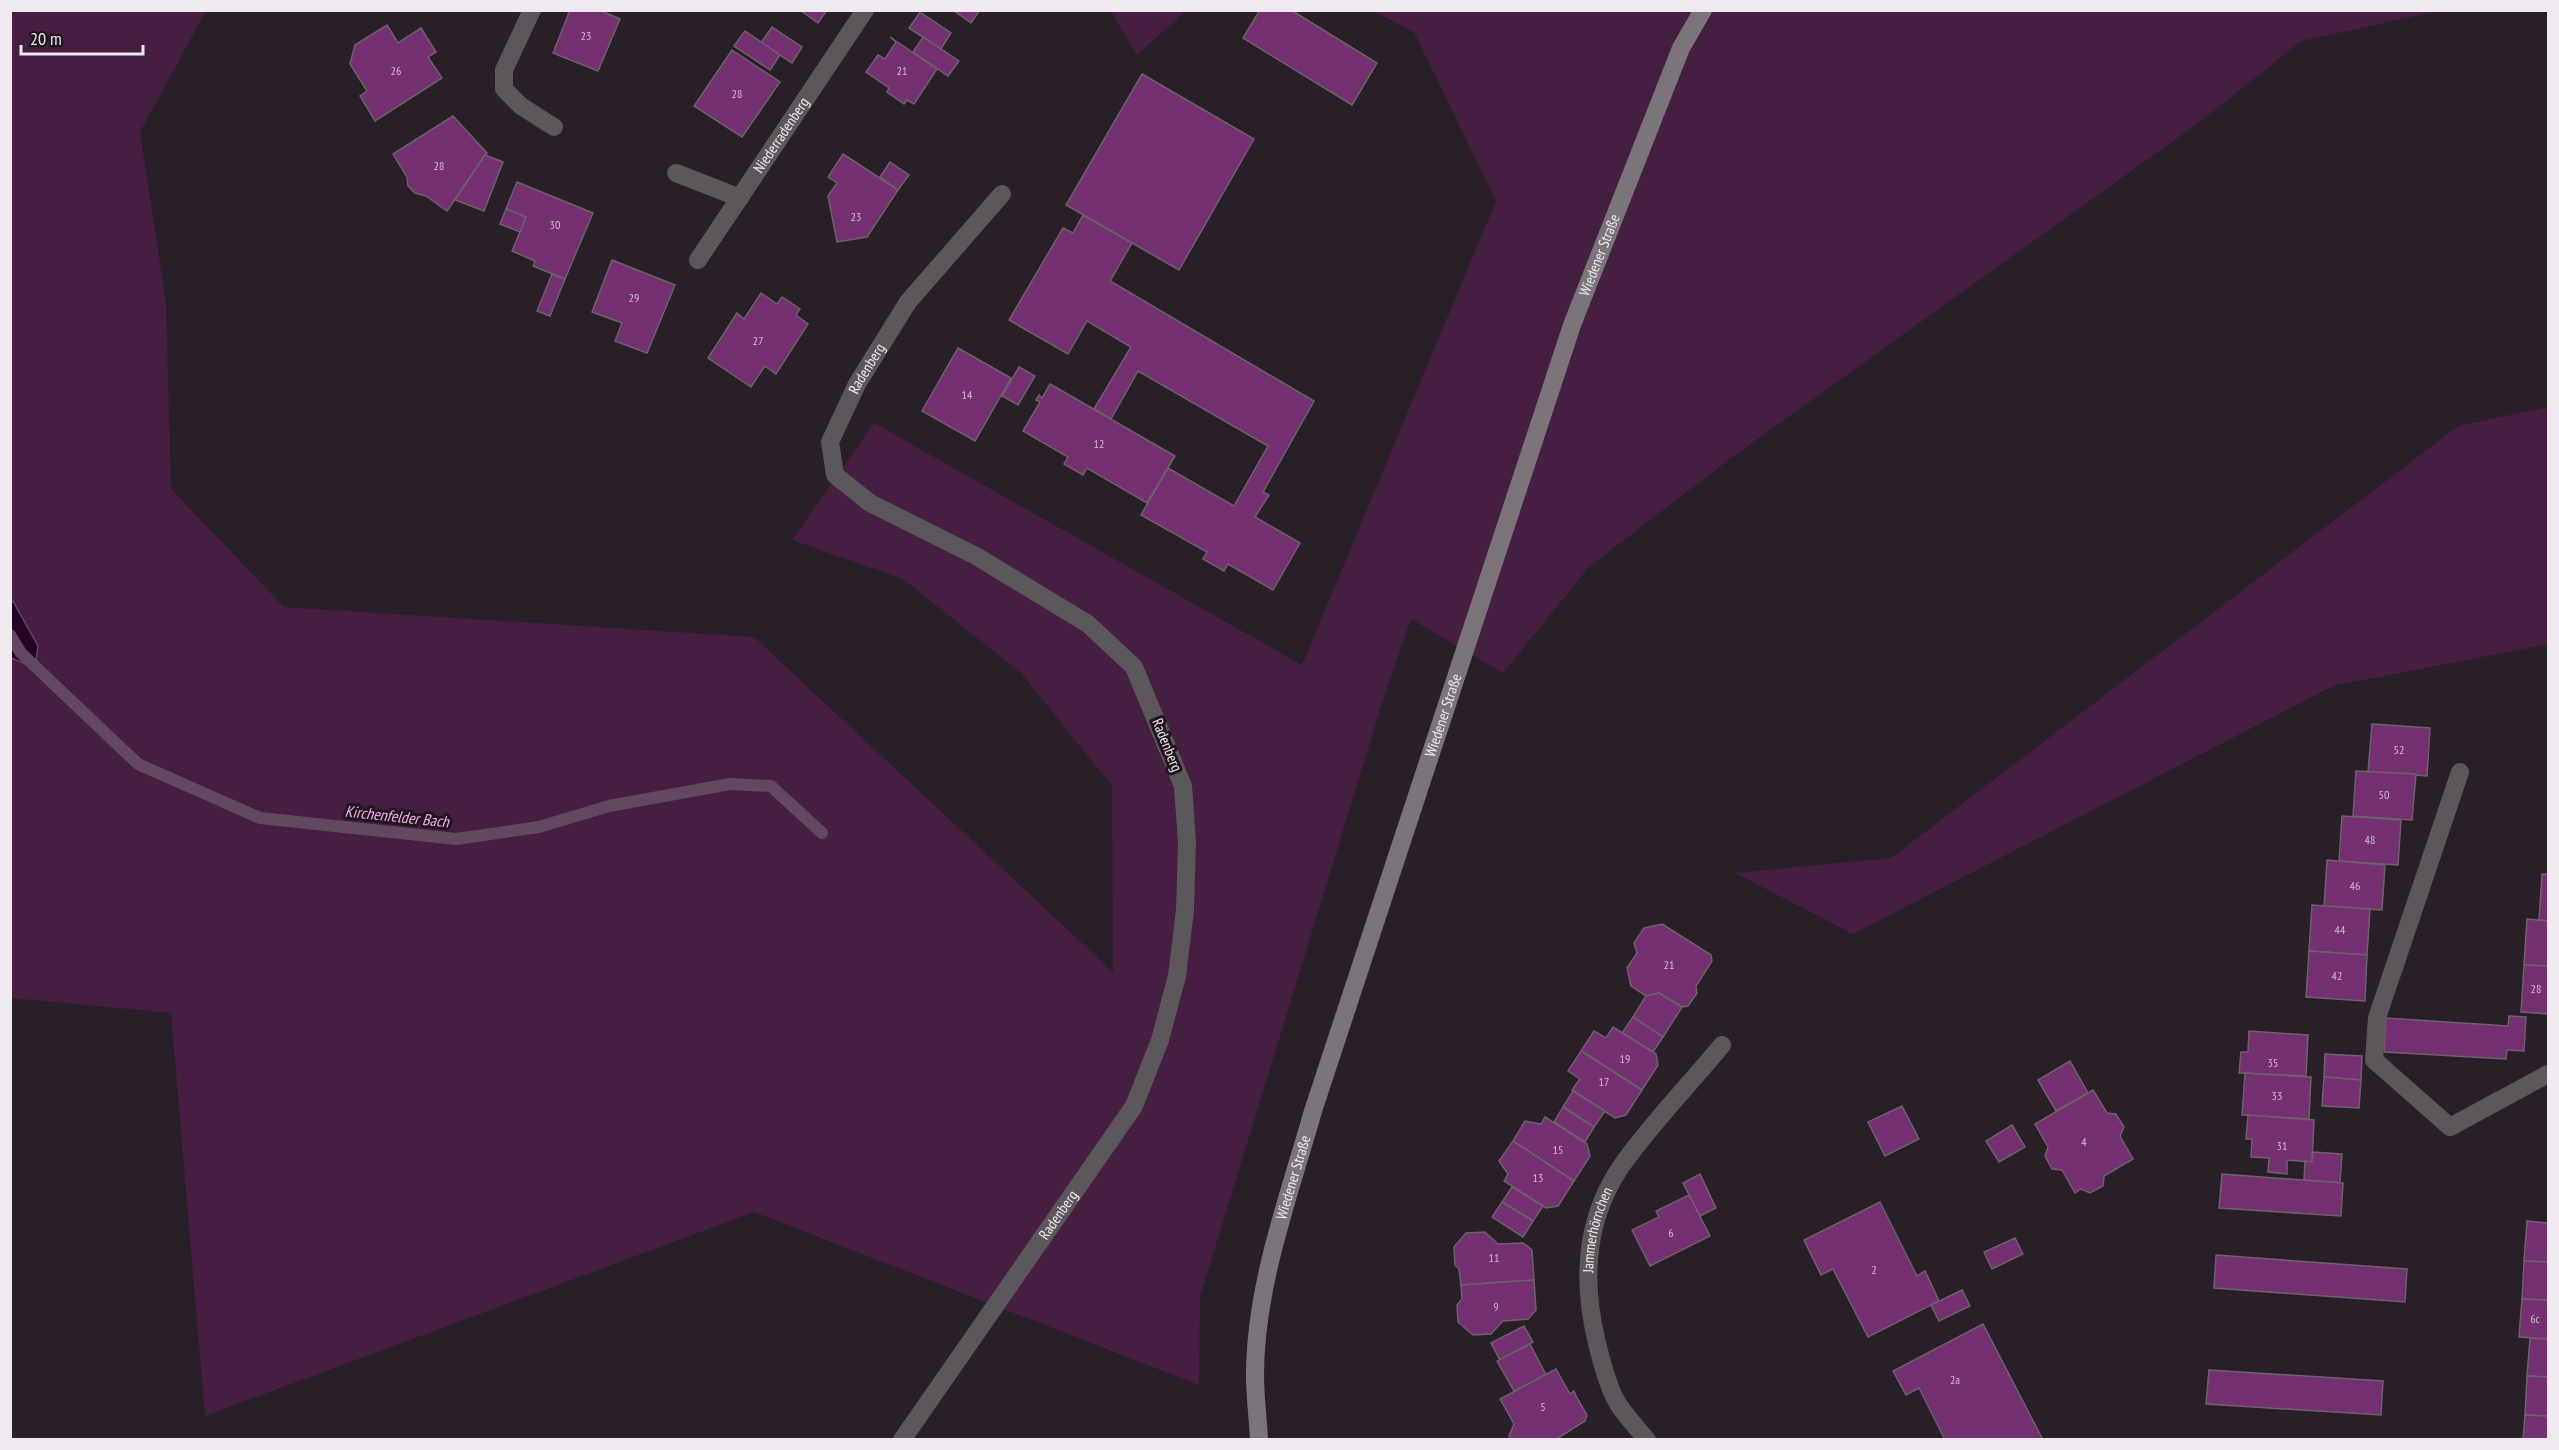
<svg xmlns="http://www.w3.org/2000/svg" width="2559" height="1450" viewBox="0 0 2559 1450" font-family="'PT Sans Narrow',sans-serif">
<style>
.green{fill:#451e42}
.water{fill:#250324;stroke:#624861;stroke-width:1.5}
.lines{fill:none;stroke-linecap:round;stroke-linejoin:round}
.stream{stroke:#624861;stroke-width:12}
.building{fill:#743070;stroke:#6d626c;stroke-width:1.5}
.lane{stroke:#5c575b;stroke-width:18}
.street{stroke:#5c575b;stroke-width:18}
.secondary{stroke:#7c747b;stroke-width:18}
.labels{text-anchor:middle;stroke-width:6;stroke-linejoin:round;paint-order:stroke}
.number-label{font-size:12px;fill:#d1bbcf}
.street-label{font-size:15px;fill:#f0e9ef;stroke:#1f161e}
.water-label{font-size:16px;font-style:italic;fill:#f8abf1;stroke:#1f161e}
</style>
<rect width="100%" height="100%" fill="#291f28"/>
<!-- green -->
<g class="green">
<path d="M 10,11 L 206,11 L 140,132 L 166,302 L 171,489 L 284,607 L 754,637 L 1113,972 L 1112,786 L 1021,673 L 903,579 L 792,540 L 874,423 L 1302,665 L 1496,201 L 1414,32 L 1373,11 L 2439,11 L 2301,41 L 2201,121 L 1735,455 L 1589,567 L 1503,673 L 1411,619 L 1383,700 L 1200,1297 L 1199,1385 L 754,1212 L 205,1416 L 171,1013 L 11,998 Z"/>
<path d="M 1111,11 L 1186,11 L 1137,55 Z"/>
<path d="M 2548,407 L 2548,644 L 2333,686 L 1853,934 L 1735,873 L 1891,858 L 2458,426 Z"/>
</g>
<!-- water -->
<path class="water" d="M 13,601 L 38,646 L 35,668 L 11,658 L 10,604 Z"/>
<g class="lines">
<!-- stream -->
<path class="stream" d="M 10,635 L 21,653 L 138,764 L 260,818 L 456,839 L 539,827 L 609,806 L 730,784 L 771,786 L 822,833"/>
</g>
<!-- building -->
<g class="building">
<path d="M 570,10 L 599,10 L 620,19 L 598,71 L 553,53 Z"/>
<path d="M 800,10 L 827,10 L 818,23 Z"/>
<path d="M 953,10 L 980,10 L 971,23 Z"/>
<path d="M 1260,10 L 1291,10 L 1377,63 L 1352,105 L 1243,38 Z"/>
<path d="M 920,12 L 951,33 L 941,49 L 909,28 Z"/>
<path d="M 387,25 L 398,43 L 421,28 L 436,52 L 428,57 L 442,78 L 375,121 L 360,96 L 367,91 L 350,64 L 355,45 Z"/>
<path d="M 772,27 L 802,47 L 792,63 L 761,43 Z"/>
<path d="M 745,31 L 780,55 L 770,70 L 734,46 Z"/>
<path d="M 890,37 L 937,69 L 914,104 L 907,100 L 904,104 L 887,92 L 889,88 L 866,72 L 878,55 L 885,59 L 896,42 Z"/>
<path d="M 923,37 L 959,61 L 948,76 L 913,52 Z"/>
<path d="M 732,50 L 780,82 L 742,137 L 694,106 Z"/>
<path d="M 1142,74 L 1254,139 L 1179,270 L 1066,205 Z"/>
<path d="M 453,116 L 487,153 L 447,211 L 426,196 L 415,193 L 408,186 L 407,177 L 393,154 Z"/>
<path d="M 843,154 L 898,190 L 867,237 L 837,242 L 828,196 L 837,183 L 828,177 Z"/>
<path d="M 485,155 L 503,162 L 484,211 L 455,200 Z"/>
<path d="M 890,162 L 909,175 L 898,190 L 880,177 Z"/>
<path d="M 517,182 L 593,213 L 565,279 L 533,266 L 535,261 L 512,251 L 526,217 L 506,209 Z"/>
<path d="M 506,209 L 526,217 L 520,232 L 500,224 Z"/>
<path d="M 1083,215 L 1132,243 L 1110,281 L 1314,401 L 1263,492 L 1269,495 L 1255,517 L 1300,543 L 1273,590 L 1228,564 L 1224,571 L 1203,559 L 1207,552 L 1141,515 L 1168,468 L 1234,506 L 1268,446 L 1138,371 L 1111,419 L 1094,409 L 1131,347 L 1087,321 L 1068,354 L 1009,320 L 1063,228 L 1073,233 Z"/>
<path d="M 612,260 L 675,285 L 647,353 L 615,341 L 622,323 L 592,312 Z"/>
<path d="M 552,274 L 565,279 L 550,316 L 537,311 Z"/>
<path d="M 761,293 L 777,304 L 782,297 L 800,309 L 796,315 L 808,324 L 776,374 L 765,366 L 751,387 L 708,358 L 737,313 L 744,319 Z"/>
<path d="M 958,348 L 1011,378 L 975,441 L 922,411 Z"/>
<path d="M 1019,367 L 1035,376 L 1018,405 L 1002,396 Z"/>
<path d="M 1050,384 L 1175,456 L 1147,503 L 1087,468 L 1083,475 L 1064,464 L 1068,457 L 1023,431 L 1040,402 L 1036,400 L 1039,395 L 1042,398 Z"/>
<path d="M 2372,724 L 2430,728 L 2427,776 L 2368,772 Z"/>
<path d="M 2356,771 L 2416,774 L 2412,820 L 2353,816 Z"/>
<path d="M 2342,816 L 2401,820 L 2398,865 L 2339,861 Z"/>
<path d="M 2327,860 L 2385,865 L 2382,910 L 2324,907 Z"/>
<path d="M 2542,874 L 2548,874 L 2548,921 L 2539,920 Z"/>
<path d="M 2312,905 L 2370,909 L 2367,955 L 2309,951 Z"/>
<path d="M 2527,919 L 2548,921 L 2548,966 L 2524,965 Z"/>
<path d="M 1662,924 L 1711,955 L 1712,961 L 1696,986 L 1697,993 L 1688,1006 L 1682,1007 L 1659,993 L 1646,996 L 1631,986 L 1627,968 L 1637,953 L 1634,943 L 1644,928 Z"/>
<path d="M 2309,951 L 2367,955 L 2365,1001 L 2306,997 Z"/>
<path d="M 2524,965 L 2548,966 L 2548,1014 L 2521,1012 Z"/>
<path d="M 1659,993 L 1682,1007 L 1663,1037 L 1633,1017 L 1646,996 Z"/>
<path d="M 2509,1016 L 2526,1017 L 2524,1051 L 2507,1050 L 2506,1059 L 2384,1052 L 2386,1018 L 2508,1026 Z"/>
<path d="M 1633,1017 L 1663,1037 L 1653,1052 L 1622,1033 Z"/>
<path d="M 1613,1027 L 1656,1054 L 1658,1065 L 1642,1090 L 1581,1051 L 1594,1031 L 1606,1038 Z"/>
<path d="M 2249,1031 L 2308,1035 L 2306,1076 L 2239,1073 L 2241,1052 L 2248,1052 Z"/>
<path d="M 1581,1051 L 1642,1090 L 1626,1115 L 1615,1118 L 1572,1090 L 1580,1079 L 1568,1071 Z"/>
<path d="M 2325,1054 L 2362,1056 L 2361,1080 L 2324,1077 Z"/>
<path d="M 2070,1061 L 2088,1093 L 2056,1111 L 2038,1080 Z"/>
<path d="M 2245,1073 L 2311,1077 L 2309,1119 L 2242,1115 Z"/>
<path d="M 2324,1077 L 2361,1080 L 2359,1108 L 2322,1106 Z"/>
<path d="M 2093,1090 L 2107,1113 L 2116,1114 L 2124,1127 L 2120,1136 L 2133,1159 L 2104,1176 L 2103,1186 L 2090,1193 L 2081,1189 L 2075,1193 L 2062,1170 L 2052,1169 L 2045,1156 L 2048,1147 L 2035,1124 Z"/>
<path d="M 1573,1091 L 1605,1111 L 1594,1127 L 1563,1107 Z"/>
<path d="M 1902,1106 L 1919,1139 L 1885,1156 L 1868,1122 Z"/>
<path d="M 1563,1107 L 1594,1127 L 1585,1142 L 1554,1122 Z"/>
<path d="M 2248,1115 L 2314,1120 L 2312,1162 L 2287,1160 L 2287,1174 L 2268,1172 L 2269,1158 L 2251,1157 L 2252,1139 L 2246,1139 Z"/>
<path d="M 1545,1117 L 1587,1144 L 1590,1156 L 1574,1181 L 1513,1141 L 1525,1121 L 1541,1124 Z"/>
<path d="M 2012,1125 L 2025,1147 L 1999,1162 L 1986,1141 Z"/>
<path d="M 1513,1141 L 1574,1181 L 1558,1206 L 1546,1208 L 1504,1181 L 1508,1174 L 1499,1161 Z"/>
<path d="M 2313,1152 L 2342,1154 L 2340,1183 L 2304,1180 L 2305,1161 L 2312,1162 Z"/>
<path d="M 1700,1174 L 1716,1208 L 1700,1216 L 1683,1183 Z"/>
<path d="M 2222,1174 L 2343,1183 L 2341,1216 L 2219,1208 Z"/>
<path d="M 1512,1187 L 1543,1206 L 1533,1221 L 1502,1202 Z"/>
<path d="M 1689,1195 L 1710,1236 L 1650,1266 L 1632,1230 L 1659,1217 L 1656,1211 Z"/>
<path d="M 1502,1202 L 1533,1221 L 1523,1237 L 1492,1217 Z"/>
<path d="M 1880,1202 L 1917,1276 L 1925,1271 L 1939,1301 L 1868,1337 L 1833,1269 L 1821,1275 L 1804,1240 Z"/>
<path d="M 2527,1221 L 2548,1223 L 2548,1262 L 2524,1261 Z"/>
<path d="M 1485,1232 L 1498,1244 L 1523,1243 L 1532,1250 L 1534,1280 L 1461,1285 L 1459,1269 L 1455,1265 L 1454,1247 L 1466,1233 Z"/>
<path d="M 2015,1238 L 2023,1254 L 1992,1269 L 1984,1252 Z"/>
<path d="M 2216,1255 L 2407,1269 L 2405,1302 L 2214,1288 Z"/>
<path d="M 2524,1261 L 2548,1262 L 2548,1300 L 2522,1299 Z"/>
<path d="M 1534,1280 L 1536,1310 L 1528,1319 L 1503,1321 L 1491,1334 L 1473,1335 L 1458,1322 L 1457,1305 L 1462,1299 L 1461,1285 Z"/>
<path d="M 1962,1290 L 1970,1306 L 1939,1321 L 1931,1305 Z"/>
<path d="M 2522,1299 L 2548,1300 L 2548,1339 L 2519,1337 Z"/>
<path d="M 1983,1324 L 2043,1440 L 1945,1440 L 1919,1388 L 1906,1395 L 1893,1371 Z"/>
<path d="M 1524,1326 L 1533,1342 L 1500,1360 L 1491,1343 Z"/>
<path d="M 2530,1338 L 2548,1339 L 2548,1377 L 2527,1376 Z"/>
<path d="M 1530,1344 L 1546,1375 L 1514,1391 L 1497,1361 Z"/>
<path d="M 1556,1369 L 1570,1394 L 1574,1391 L 1576,1396 L 1587,1415 L 1585,1421 L 1555,1440 L 1511,1440 L 1509,1436 L 1514,1424 L 1500,1399 Z"/>
<path d="M 2209,1370 L 2383,1381 L 2381,1415 L 2206,1404 Z"/>
<path d="M 2527,1376 L 2548,1377 L 2548,1416 L 2525,1415 Z"/>
<path d="M 2525,1415 L 2548,1416 L 2548,1440 L 2523,1440 Z"/>
</g>
<g class="lines">
<!-- lane -->
<path class="lane" d="M 2450,1127 L 2374,1060 L 2377,1018 L 2460,772"/>
<!-- street -->
<g class="street">
<path d="M 532,10 L 504,70 L 504,89 L 521,106 L 554,127"/>
<path d="M 676,173 L 740,198"/>
<path id="s1" d="M 698,260 L 865,10"/>
<path d="M 2450,1127 L 2548,1074"/>
<path id="s2" d="M 902,1440 L 1134,1106 L 1160,1040 L 1177,976 L 1185,910 L 1187,842 L 1183,786 L 1134,667 L 1088,624 L 976,556 L 870,503 L 835,475 L 830,442 L 857,384 L 908,302 L 1002,194"/>
<path id="s3" d="M 1647,1440 C 1637,1428 1626,1416 1618,1404 C 1608,1387 1602,1363 1597,1343 C 1582,1282 1584,1222 1620,1168 C 1648,1127 1690,1084 1722,1045"/>
</g>
<!-- secondary -->
<path class="secondary" id="s4" d="M 1259,1440 C 1258,1418 1255,1397 1255,1375 C 1255,1286 1289,1196 1313,1111 L 1572,325 L 1681,48 L 1703,10"/>
</g>
<g class="labels">
<!-- number labels -->
<g class="number-label">
<text x="586" y="40">23</text>
<text x="396" y="75">26</text>
<text x="902" y="75">21</text>
<text x="737" y="98">28</text>
<text x="439" y="170">28</text>
<text x="856" y="221">23</text>
<text x="555" y="229">30</text>
<text x="634" y="302">29</text>
<text x="758" y="345">27</text>
<text x="967" y="399">14</text>
<text x="1099" y="448">12</text>
<text x="2399" y="754">52</text>
<text x="2384" y="799">50</text>
<text x="2370" y="844">48</text>
<text x="2355" y="890">46</text>
<text x="2340" y="934">44</text>
<text x="1669" y="969">21</text>
<text x="2337" y="980">42</text>
<text x="2536" y="993">28</text>
<text x="1625" y="1063">19</text>
<text x="2273" y="1067">35</text>
<text x="1604" y="1086">17</text>
<text x="2277" y="1100">33</text>
<text x="2084" y="1146">4</text>
<text x="2282" y="1150">31</text>
<text x="1558" y="1154">15</text>
<text x="1538" y="1182">13</text>
<text x="1671" y="1237">6</text>
<text x="1494" y="1262">11</text>
<text x="1874" y="1274">2</text>
<text x="1496" y="1311">9</text>
<text x="2535" y="1323">6c</text>
<text x="1955" y="1384">2a</text>
<text x="1543" y="1411">5</text>
</g>
<!-- street labels -->
<g class="street-label">
<text dy="5" stroke="none"><textPath href="#s1" startOffset="150">Niederradenberg</textPath></text>
<text dy="5" stroke="none"><textPath href="#s4" startOffset="1239">Wiedener Straße</textPath></text>
<text dy="5" stroke="none"><textPath href="#s2" startOffset="1336">Radenberg</textPath></text>
<text dy="5" stroke="none"><textPath href="#s4" startOffset="753">Wiedener Straße</textPath></text>
<text transform="translate(1167 745) rotate(68)" y="5">Radenberg</text>
<text dy="5" stroke="none"><textPath href="#s4" startOffset="267">Wiedener Straße</textPath></text>
<text dy="5" stroke="none"><textPath href="#s2" startOffset="274">Radenberg</textPath></text>
<text dy="5" stroke="none"><textPath href="#s3" startOffset="226">Jammerhörnchen</textPath></text>
</g>
<!-- water labels -->
<g class="water-label">
<text transform="translate(397 816) rotate(6)" y="6">Kirchenfelder Bach</text>
</g>
</g>
<!-- border -->
<rect width="2559" height="1450" fill="none" stroke="#f0e9ef" stroke-width="24"/>
<!-- scale -->
<path d="M21 45v9h122v-9" fill="none" stroke="#f0e9ef" stroke-width="3"/>
<text x="30" y="45" font-size="18" fill="#f0e9ef" stroke="#1f161e" stroke-width="4.5" paint-order="stroke">20 m</text>
</svg>
